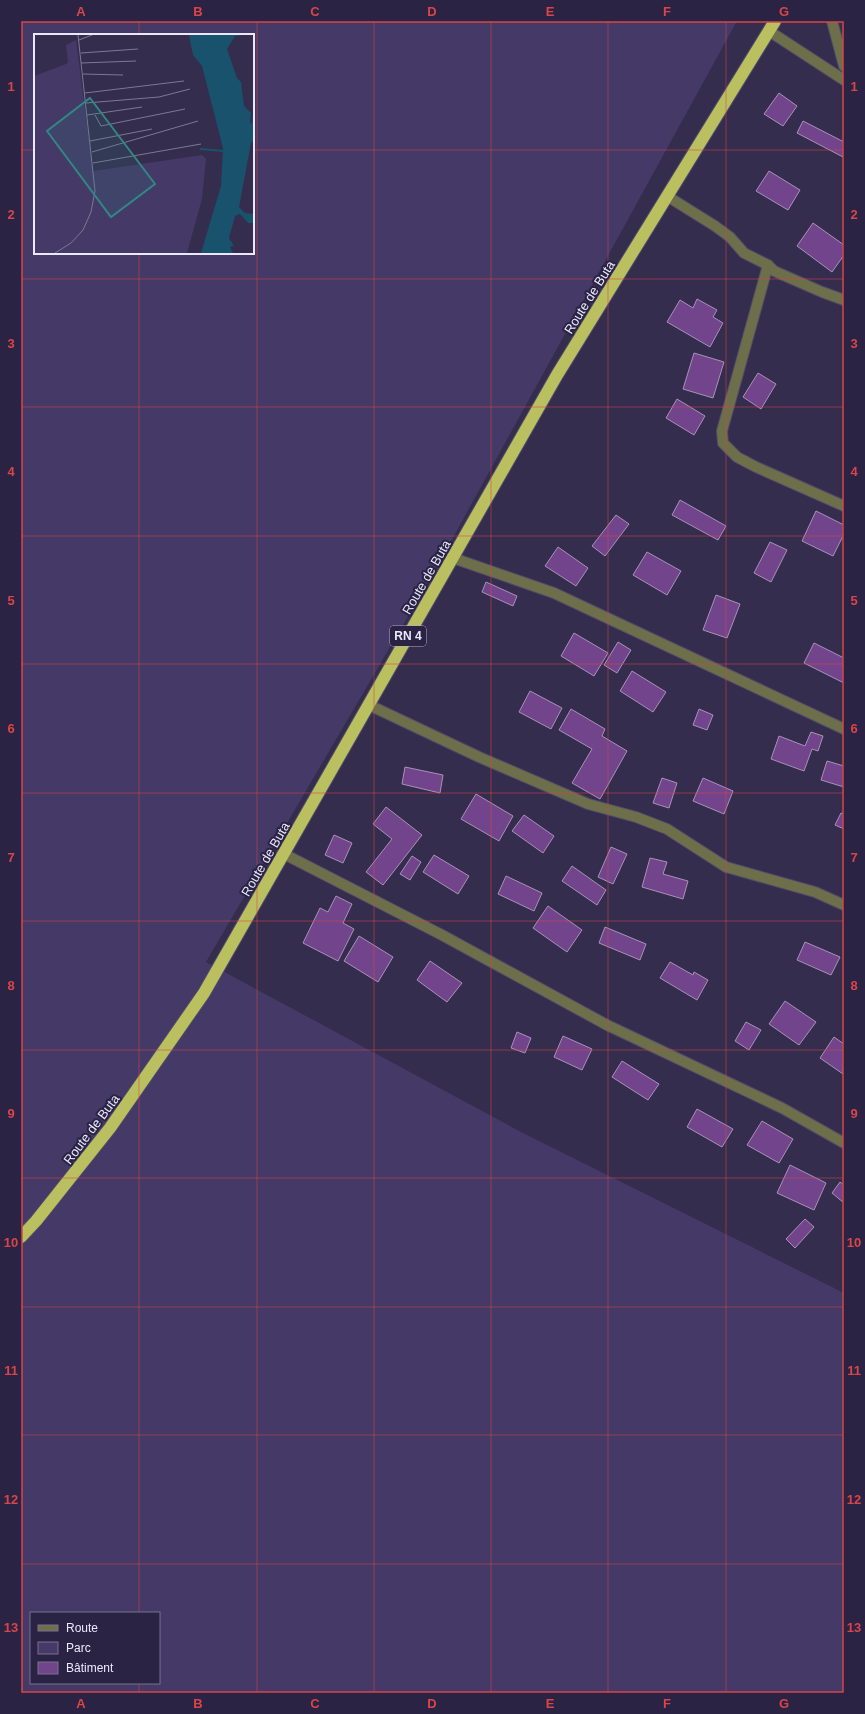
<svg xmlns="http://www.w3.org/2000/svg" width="865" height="1714" viewBox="0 0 865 1714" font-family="Helvetica,sans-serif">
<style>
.green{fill:#443967;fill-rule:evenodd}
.building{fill:#72448b;stroke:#a892b6}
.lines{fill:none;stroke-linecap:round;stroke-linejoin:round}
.minor-casing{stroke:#514b6a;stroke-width:12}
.highway-casing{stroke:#514b6a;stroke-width:14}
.minor{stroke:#6c6f4a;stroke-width:10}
.highway{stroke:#bac060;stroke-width:12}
.grid{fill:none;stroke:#d94548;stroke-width:1;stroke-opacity:0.55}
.labels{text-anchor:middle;stroke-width:4;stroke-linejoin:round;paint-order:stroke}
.shield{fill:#2a2343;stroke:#b1adc6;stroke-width:1}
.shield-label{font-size:12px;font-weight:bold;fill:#ebe8fe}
.street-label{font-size:13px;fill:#ebe8fe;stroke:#2a2343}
.inset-river{fill:none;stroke:#18526c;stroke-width:2}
.inset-road{fill:none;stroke:#7d7894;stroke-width:1}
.view{fill:#308784;fill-opacity:0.15;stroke:#308784;stroke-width:2}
.inset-edge{fill:none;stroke:#ebe8fe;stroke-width:2}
.neatline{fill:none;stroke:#d94548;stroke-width:1.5}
.grid-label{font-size:13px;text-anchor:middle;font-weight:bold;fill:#d94548}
</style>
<rect width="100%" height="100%" fill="#342d4e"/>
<!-- green -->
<path class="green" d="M 21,21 L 737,21 L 438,565 L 206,962 L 521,1132 L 844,1293 L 844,1693 L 21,1693 ZM 35,35 L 253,35 L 253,253 L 35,253 ZM 31,1613 L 159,1613 L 159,1683 L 31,1683 Z"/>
<!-- building -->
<g class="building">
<path d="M 779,93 L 797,106 L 783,126 L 764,114 Z"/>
<path d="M 803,121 L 844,142 L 843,157 L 797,133 Z"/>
<path d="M 769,171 L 800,190 L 788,210 L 756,191 Z"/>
<path d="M 813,223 L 844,245 L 844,255 L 832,272 L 797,246 Z"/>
<path d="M 697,299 L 717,310 L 713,317 L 723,323 L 710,347 L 667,322 L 680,300 L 693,308 Z"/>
<path d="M 694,353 L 724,362 L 713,398 L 683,389 Z"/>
<path d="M 758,373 L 776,384 L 761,409 L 743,397 Z"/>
<path d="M 677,399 L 705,416 L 694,435 L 666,418 Z"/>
<path d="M 680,500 L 726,526 L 718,540 L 672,515 Z"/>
<path d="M 816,511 L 844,525 L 844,534 L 833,556 L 802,541 Z"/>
<path d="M 616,515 L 629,524 L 605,556 L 592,546 Z"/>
<path d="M 770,542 L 787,550 L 771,582 L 754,573 Z"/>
<path d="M 558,547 L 588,568 L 576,586 L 545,566 Z"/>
<path d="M 647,552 L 681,571 L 667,595 L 633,575 Z"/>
<path d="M 486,582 L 517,596 L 513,606 L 482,592 Z"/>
<path d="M 716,595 L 740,604 L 727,638 L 703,630 Z"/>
<path d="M 574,633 L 608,653 L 594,676 L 561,656 Z"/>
<path d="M 618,642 L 631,650 L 617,673 L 604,665 Z"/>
<path d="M 814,643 L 844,658 L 844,683 L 804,663 Z"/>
<path d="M 632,671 L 666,692 L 653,712 L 620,691 Z"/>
<path d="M 530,691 L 562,708 L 551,729 L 519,712 Z"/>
<path d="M 571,709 L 605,729 L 602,736 L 627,751 L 600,799 L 572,783 L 592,749 L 559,730 Z"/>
<path d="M 699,709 L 713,715 L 707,730 L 693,725 Z"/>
<path d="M 811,732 L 823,736 L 818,751 L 812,749 L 804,771 L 771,759 L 779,736 L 805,746 Z"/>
<path d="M 827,761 L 844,766 L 844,787 L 821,780 Z"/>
<path d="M 405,767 L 443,775 L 440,793 L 402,784 Z"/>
<path d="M 662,778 L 677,783 L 669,808 L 653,803 Z"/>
<path d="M 703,778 L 733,791 L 724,814 L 693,801 Z"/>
<path d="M 476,794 L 513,816 L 499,841 L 461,819 Z"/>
<path d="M 386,807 L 422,835 L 383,885 L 366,872 L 392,839 L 373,824 Z"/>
<path d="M 841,813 L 844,814 L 844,829 L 835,825 Z"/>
<path d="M 524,815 L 554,836 L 543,853 L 512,831 Z"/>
<path d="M 334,835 L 352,843 L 343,863 L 325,855 Z"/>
<path d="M 611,847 L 627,854 L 613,884 L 598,877 Z"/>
<path d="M 434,855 L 469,876 L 458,894 L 423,872 Z"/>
<path d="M 412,856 L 421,862 L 410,880 L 400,874 Z"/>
<path d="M 650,858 L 667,862 L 663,874 L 688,881 L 683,899 L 642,887 Z"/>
<path d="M 572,866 L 606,890 L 597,905 L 562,881 Z"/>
<path d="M 506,876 L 542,893 L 534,911 L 498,894 Z"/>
<path d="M 336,896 L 352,904 L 343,923 L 354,929 L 338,961 L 303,943 L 320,908 L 328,912 Z"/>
<path d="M 548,906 L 582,930 L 567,952 L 533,928 Z"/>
<path d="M 605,927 L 646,944 L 640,960 L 599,943 Z"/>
<path d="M 359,936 L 393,957 L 378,982 L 344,961 Z"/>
<path d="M 805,942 L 840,957 L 831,975 L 797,960 Z"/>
<path d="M 430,961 L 462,983 L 447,1002 L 417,980 Z"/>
<path d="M 670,962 L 693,975 L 694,972 L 708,980 L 697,1000 L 660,978 Z"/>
<path d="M 785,1001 L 816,1022 L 799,1045 L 769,1024 Z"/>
<path d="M 746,1022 L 761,1030 L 749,1050 L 735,1041 Z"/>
<path d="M 517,1032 L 531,1038 L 525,1053 L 511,1048 Z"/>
<path d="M 563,1036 L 592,1049 L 582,1070 L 554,1057 Z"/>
<path d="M 834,1037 L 844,1044 L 843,1074 L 820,1058 Z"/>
<path d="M 622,1061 L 659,1084 L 648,1100 L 612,1077 Z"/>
<path d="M 697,1109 L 733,1129 L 722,1147 L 687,1127 Z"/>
<path d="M 762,1121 L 793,1139 L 779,1163 L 747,1145 Z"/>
<path d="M 790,1165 L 826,1183 L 814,1210 L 777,1193 Z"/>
<path d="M 840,1182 L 844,1185 L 844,1203 L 832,1193 Z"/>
<path d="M 805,1219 L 814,1227 L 795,1248 L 786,1239 Z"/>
</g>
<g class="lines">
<!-- minor casing -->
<g class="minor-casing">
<g id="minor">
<path d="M 832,21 L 844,66"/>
<path d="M 769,31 L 844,80"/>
<path d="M 667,196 L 715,226 L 730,237 L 744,253 L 768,265 L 774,271 L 822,292 L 844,300"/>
<path d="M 768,265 L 722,431 L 723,443 L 737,457 L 756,467 L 844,506"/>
<path d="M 453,558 L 554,593 L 844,729"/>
<path d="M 369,705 L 479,757 L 588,804 L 636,817 L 667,829 L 726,867 L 815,892 L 844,905"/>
<path d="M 284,854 L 442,935 L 607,1025 L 782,1108 L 844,1143"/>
</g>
</g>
<!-- highway casing -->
<g class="highway-casing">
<path id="highway" d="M 21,1237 L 36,1221 L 110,1128 L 204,993 L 557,375 L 775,21"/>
</g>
<!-- minor -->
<use href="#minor" class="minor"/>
<!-- highway -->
<use href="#highway" class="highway"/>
</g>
<!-- grid -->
<path class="grid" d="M 139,21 L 139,35M 257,21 L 257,1693M 374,21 L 374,1693M 491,21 L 491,1693M 608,21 L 608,1693M 726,21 L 726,1693M 21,150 L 35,150M 253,150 L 844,150M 139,253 L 139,1613M 21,279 L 844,279M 21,407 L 844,407M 21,536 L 844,536M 21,664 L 844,664M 21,793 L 844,793M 21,921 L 844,921M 21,1050 L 844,1050M 21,1178 L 844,1178M 21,1307 L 844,1307M 21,1435 L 844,1435M 21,1564 L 844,1564M 139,1683 L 139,1693"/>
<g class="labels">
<!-- shield labels -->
<rect class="shield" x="390" y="626" width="36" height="20" rx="3"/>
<g class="shield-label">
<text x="408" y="640">RN 4</text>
</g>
<!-- street labels -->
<g class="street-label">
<text transform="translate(589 297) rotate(-58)" y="5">Route de Buta</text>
<text transform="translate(426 577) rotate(-60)" y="5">Route de Buta</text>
<text transform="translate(265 859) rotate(-60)" y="5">Route de Buta</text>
<text transform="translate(91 1129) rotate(-53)" y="5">Route de Buta</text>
</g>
</g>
<!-- overview -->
<g transform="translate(34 34)">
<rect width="220" height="220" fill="#342d4e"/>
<path d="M 42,6 L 59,137 L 168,121 L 172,125 L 168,165 L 153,219 L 0,219 L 0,42 L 32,30 L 34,28 L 32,11 Z" fill="#443967"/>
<path d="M 155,1 L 208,1 L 201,2 L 193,15 L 203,44 L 207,48 L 210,72 L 217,79 L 216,90 L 218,89 L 220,68 L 220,106 L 217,109 L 205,173 L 211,179 L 220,180 L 220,189 L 214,189 L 206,180 L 201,182 L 195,204 L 200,212 L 196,213 L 199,219 L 167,219 L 187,152 L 189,114 L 168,32 L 159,21 Z" fill="#18526c"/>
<path class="inset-river" d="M 166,115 L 189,117"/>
<path class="inset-road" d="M 45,6 L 58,1M 47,19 L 104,15M 47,29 L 102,27M 49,40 L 89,41M 51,59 L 150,47M 52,69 L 125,63 L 156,55M 53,81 L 108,73M 61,81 L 67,92 L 151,75M 56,107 L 118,95M 58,118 L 164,87M 59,129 L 167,110M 21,219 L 37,209 L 49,196 L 57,178 L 61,157 L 44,1"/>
<path class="view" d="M 56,64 L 121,150 L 77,183 L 13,97 Z"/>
<rect width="220" height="220" class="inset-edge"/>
</g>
<!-- border -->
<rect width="865" height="1714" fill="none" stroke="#2a2343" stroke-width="44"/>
<!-- legend -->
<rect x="30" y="1612" width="130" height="72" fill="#2a2343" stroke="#77728e"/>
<rect x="38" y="1625" width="20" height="6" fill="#6c6f4a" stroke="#77728e"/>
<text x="66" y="1632" font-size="12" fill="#ebe8fe">Route</text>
<rect x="38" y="1642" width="20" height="12" fill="#443967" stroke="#77728e"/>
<text x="66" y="1652" font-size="12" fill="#ebe8fe">Parc</text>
<rect x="38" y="1662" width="20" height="12" fill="#72448b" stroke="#77728e"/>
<text x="66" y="1672" font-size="12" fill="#ebe8fe">Bâtiment</text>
<rect x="22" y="22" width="821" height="1670" class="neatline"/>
<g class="grid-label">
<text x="81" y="16">A</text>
<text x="198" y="16">B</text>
<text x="315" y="16">C</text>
<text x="432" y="16">D</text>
<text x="550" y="16">E</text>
<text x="667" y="16">F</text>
<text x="784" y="16">G</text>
<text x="11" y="91">1</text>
<text x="854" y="91">1</text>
<text x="11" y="219">2</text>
<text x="854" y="219">2</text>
<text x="11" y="348">3</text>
<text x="854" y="348">3</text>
<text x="11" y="476">4</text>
<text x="854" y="476">4</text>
<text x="11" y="605">5</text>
<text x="854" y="605">5</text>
<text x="11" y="733">6</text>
<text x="854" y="733">6</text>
<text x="11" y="862">7</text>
<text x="854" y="862">7</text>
<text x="11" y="990">8</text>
<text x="854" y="990">8</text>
<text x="11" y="1118">9</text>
<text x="854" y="1118">9</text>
<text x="11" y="1247">10</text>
<text x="854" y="1247">10</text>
<text x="11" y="1375">11</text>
<text x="854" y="1375">11</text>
<text x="11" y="1504">12</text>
<text x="854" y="1504">12</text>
<text x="11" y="1632">13</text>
<text x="854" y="1632">13</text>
<text x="81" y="1708">A</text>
<text x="198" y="1708">B</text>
<text x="315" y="1708">C</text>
<text x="432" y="1708">D</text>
<text x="550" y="1708">E</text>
<text x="667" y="1708">F</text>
<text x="784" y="1708">G</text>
</g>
</svg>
